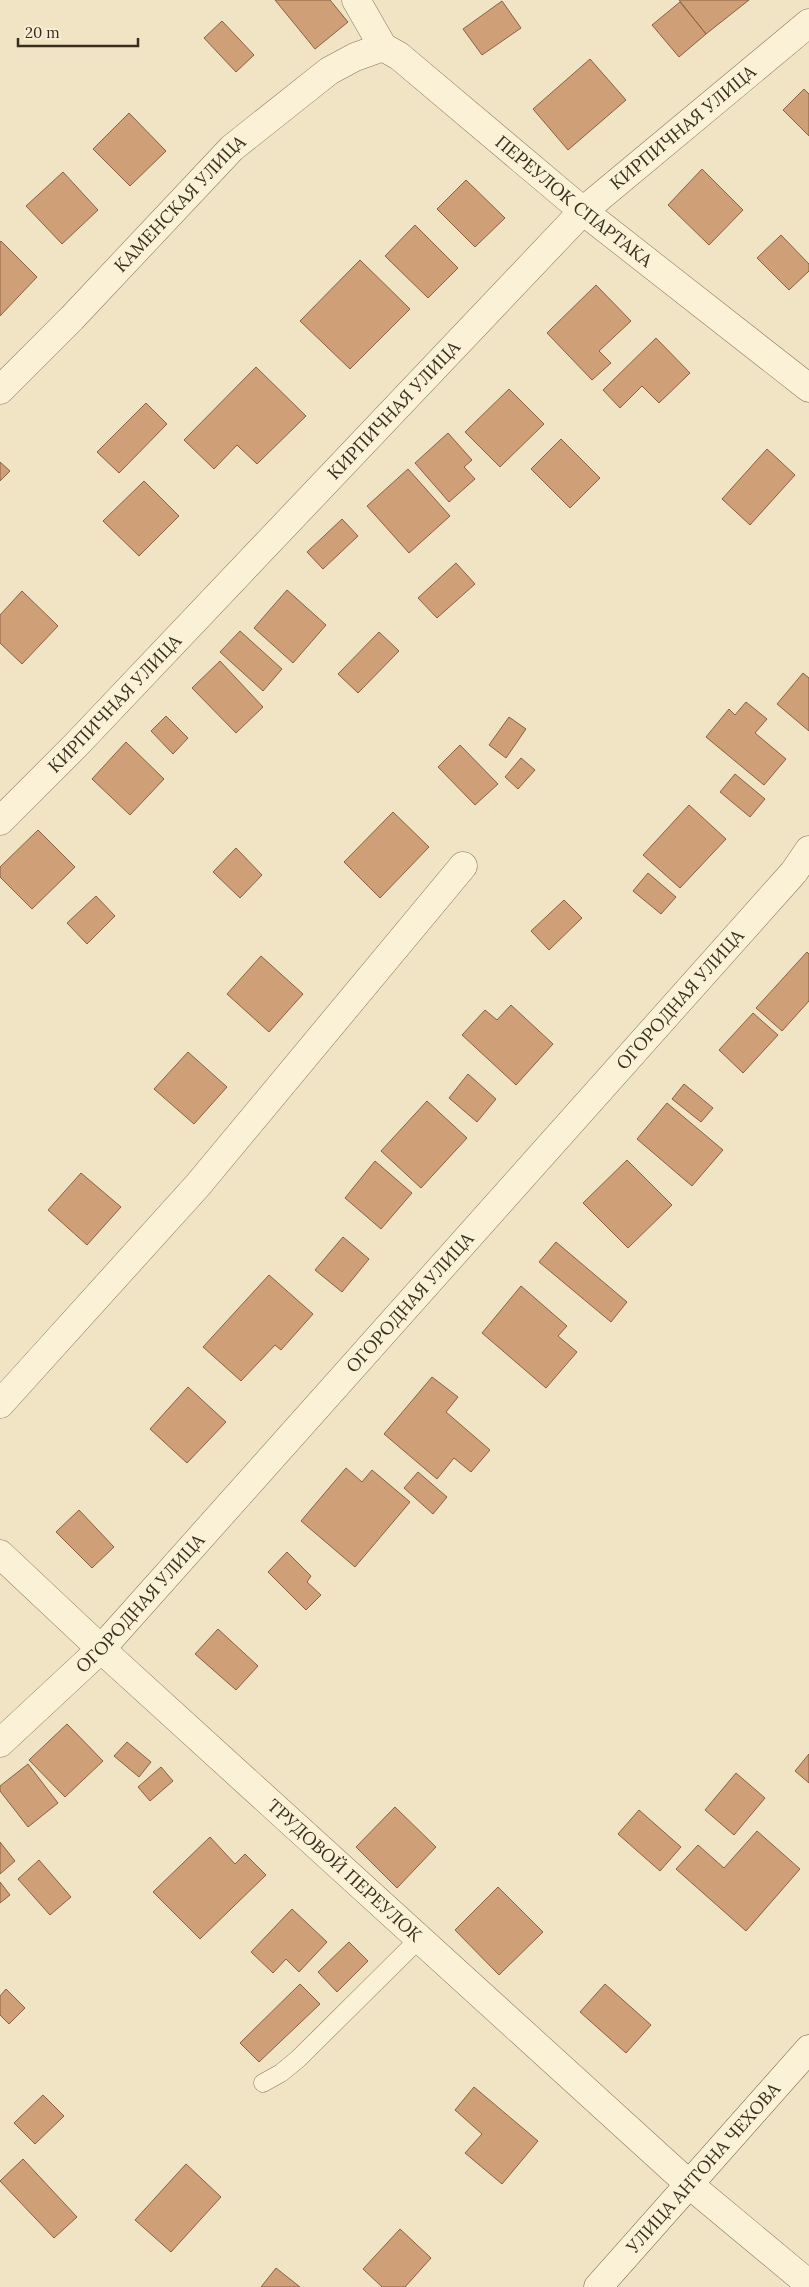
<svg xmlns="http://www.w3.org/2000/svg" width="809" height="2287" viewBox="0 0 809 2287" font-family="Lora,serif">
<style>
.building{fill:#cfa078;stroke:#8b603f}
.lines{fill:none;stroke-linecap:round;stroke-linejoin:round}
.lane-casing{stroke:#8b765a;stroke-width:19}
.street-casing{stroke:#8b765a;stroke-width:29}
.secondary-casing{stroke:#6d573d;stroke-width:29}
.lane{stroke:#faf1d7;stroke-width:18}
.street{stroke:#faf1d7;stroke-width:28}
.secondary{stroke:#faf1d7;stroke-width:28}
.labels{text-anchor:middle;stroke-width:4;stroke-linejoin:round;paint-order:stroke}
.street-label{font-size:18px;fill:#3a2d1e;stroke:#f7eed4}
</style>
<rect width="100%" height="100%" fill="#f0e4c4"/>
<!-- building -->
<g class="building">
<path d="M 275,0 L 330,0 L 348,22 L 315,49 Z"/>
<path d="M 679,0 L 749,0 L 706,34 Z"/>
<path d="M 502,1 L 521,28 L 482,55 L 463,29 Z"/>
<path d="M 680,2 L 706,34 L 679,57 L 652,25 Z"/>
<path d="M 222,21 L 254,55 L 236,72 L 204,38 Z"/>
<path d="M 590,59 L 626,100 L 568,150 L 533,109 Z"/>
<path d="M 804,89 L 809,94 L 809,136 L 783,110 Z"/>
<path d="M 129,113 L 166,151 L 130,186 L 93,149 Z"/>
<path d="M 702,169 L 743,210 L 709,245 L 668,205 Z"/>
<path d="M 63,172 L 98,210 L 62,244 L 26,206 Z"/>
<path d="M 466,180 L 505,218 L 475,247 L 437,209 Z"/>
<path d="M 415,225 L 458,268 L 428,298 L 385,256 Z"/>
<path d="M 781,235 L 809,264 L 809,271 L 789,290 L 757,258 Z"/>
<path d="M 1,241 L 37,277 L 0,316 L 0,242 Z"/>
<path d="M 360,260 L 410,309 L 350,369 L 300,321 Z"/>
<path d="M 596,285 L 631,321 L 599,351 L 611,363 L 592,380 L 547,333 Z"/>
<path d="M 656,338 L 690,373 L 659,403 L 642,386 L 620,408 L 603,390 Z"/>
<path d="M 256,367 L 306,416 L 257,464 L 237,445 L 214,469 L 184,440 Z"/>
<path d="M 509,389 L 544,424 L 500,467 L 465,432 Z"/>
<path d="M 146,403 L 167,424 L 119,473 L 97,452 Z"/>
<path d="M 448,433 L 472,460 L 464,467 L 475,479 L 449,502 L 415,463 Z"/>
<path d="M 561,439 L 600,478 L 570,508 L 531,469 Z"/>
<path d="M 767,449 L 795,475 L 750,525 L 722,499 Z"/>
<path d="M 0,462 L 10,471 L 0,481 Z"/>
<path d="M 408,469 L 450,516 L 409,553 L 367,506 Z"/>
<path d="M 144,481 L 179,516 L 139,556 L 103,521 Z"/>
<path d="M 342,519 L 358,536 L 323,569 L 307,552 Z"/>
<path d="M 456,563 L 475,584 L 437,618 L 418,598 Z"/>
<path d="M 287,590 L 326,625 L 293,663 L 254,628 Z"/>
<path d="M 22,591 L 58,626 L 22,664 L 0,643 L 0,615 Z"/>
<path d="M 240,631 L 282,669 L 263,691 L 220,652 Z"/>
<path d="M 379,632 L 399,651 L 358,693 L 338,674 Z"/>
<path d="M 220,661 L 263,707 L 236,733 L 192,688 Z"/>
<path d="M 803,673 L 809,678 L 809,731 L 777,704 Z"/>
<path d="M 746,702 L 767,719 L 755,733 L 786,759 L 764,785 L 706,737 L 729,709 L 735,715 Z"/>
<path d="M 166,716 L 188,738 L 173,754 L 151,731 Z"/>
<path d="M 509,717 L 526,729 L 506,758 L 489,745 Z"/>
<path d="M 126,742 L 164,779 L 130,815 L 92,779 Z"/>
<path d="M 460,745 L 498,784 L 475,805 L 438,767 Z"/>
<path d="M 521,758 L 535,770 L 518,789 L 505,777 Z"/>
<path d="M 735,774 L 765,799 L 750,817 L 720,792 Z"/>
<path d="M 689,805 L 726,839 L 680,888 L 643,855 Z"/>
<path d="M 393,812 L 429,847 L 380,898 L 344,862 Z"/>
<path d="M 38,830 L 75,867 L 32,909 L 0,877 L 0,867 Z"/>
<path d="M 236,848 L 262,875 L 240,898 L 213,872 Z"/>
<path d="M 648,873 L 676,897 L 661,914 L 633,891 Z"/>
<path d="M 96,896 L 115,916 L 87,944 L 67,923 Z"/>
<path d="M 564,900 L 582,918 L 549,950 L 531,931 Z"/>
<path d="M 807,952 L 809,954 L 809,1001 L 782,1031 L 756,1008 Z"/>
<path d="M 261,956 L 303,994 L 269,1032 L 227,994 Z"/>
<path d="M 511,1005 L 553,1044 L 516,1085 L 462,1035 L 485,1010 L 497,1020 Z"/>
<path d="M 753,1013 L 778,1035 L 743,1073 L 719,1050 Z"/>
<path d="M 188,1052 L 227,1087 L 194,1124 L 154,1089 Z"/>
<path d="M 468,1074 L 496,1099 L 477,1122 L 449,1098 Z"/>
<path d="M 684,1084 L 713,1108 L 701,1122 L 672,1099 Z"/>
<path d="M 427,1101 L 467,1138 L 421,1188 L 381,1151 Z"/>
<path d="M 667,1103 L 723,1150 L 692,1186 L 637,1139 Z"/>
<path d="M 627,1160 L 672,1205 L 628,1248 L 583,1203 Z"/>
<path d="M 375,1161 L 412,1193 L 381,1229 L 345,1198 Z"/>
<path d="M 81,1173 L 121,1207 L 87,1245 L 48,1210 Z"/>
<path d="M 343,1237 L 369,1259 L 342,1292 L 315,1270 Z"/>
<path d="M 556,1242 L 627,1302 L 611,1322 L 539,1262 Z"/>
<path d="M 269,1275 L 313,1314 L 281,1350 L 275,1345 L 241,1381 L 203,1347 Z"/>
<path d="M 521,1286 L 567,1326 L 558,1336 L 577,1352 L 546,1388 L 482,1333 Z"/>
<path d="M 432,1377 L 458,1397 L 446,1412 L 490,1450 L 471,1472 L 454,1458 L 437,1479 L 384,1434 Z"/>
<path d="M 188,1387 L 226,1422 L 187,1463 L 150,1429 Z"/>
<path d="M 346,1468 L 362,1482 L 372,1470 L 410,1502 L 355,1567 L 301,1521 Z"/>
<path d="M 418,1472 L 447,1497 L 433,1514 L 404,1488 Z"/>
<path d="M 79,1510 L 114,1547 L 92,1568 L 56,1532 Z"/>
<path d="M 287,1552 L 311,1576 L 307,1582 L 321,1595 L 306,1610 L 268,1572 Z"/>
<path d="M 218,1629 L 258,1666 L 236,1690 L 195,1654 Z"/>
<path d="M 67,1724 L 103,1761 L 65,1797 L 29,1760 Z"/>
<path d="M 127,1742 L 151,1762 L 139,1777 L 114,1756 Z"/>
<path d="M 809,1754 L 809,1783 L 795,1771 Z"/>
<path d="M 28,1764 L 58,1803 L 28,1827 L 0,1791 L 0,1786 Z"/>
<path d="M 161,1767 L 173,1781 L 150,1801 L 138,1787 Z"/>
<path d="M 736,1773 L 765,1798 L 734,1835 L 705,1810 Z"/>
<path d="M 395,1807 L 436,1847 L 397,1888 L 356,1847 Z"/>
<path d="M 639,1810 L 681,1847 L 660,1871 L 618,1834 Z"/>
<path d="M 757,1831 L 800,1869 L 746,1931 L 676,1869 L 698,1845 L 724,1868 Z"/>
<path d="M 210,1837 L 235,1864 L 245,1854 L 266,1875 L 200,1939 L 153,1892 Z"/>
<path d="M 0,1842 L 15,1861 L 0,1874 Z"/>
<path d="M 39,1860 L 71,1897 L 50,1915 L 18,1879 Z"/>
<path d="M 0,1882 L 10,1895 L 0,1903 Z"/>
<path d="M 498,1887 L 543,1932 L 499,1975 L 455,1930 Z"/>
<path d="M 292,1909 L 327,1942 L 299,1972 L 286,1959 L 273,1973 L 251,1952 Z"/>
<path d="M 349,1942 L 368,1961 L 337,1992 L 318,1972 Z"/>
<path d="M 300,1984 L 320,2004 L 259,2062 L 240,2043 Z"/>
<path d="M 605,1984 L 651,2025 L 626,2053 L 580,2012 Z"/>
<path d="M 6,1989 L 25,2008 L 9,2024 L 0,2015 L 0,1996 Z"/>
<path d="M 474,2087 L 538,2141 L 502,2184 L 465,2153 L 482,2134 L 455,2110 Z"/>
<path d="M 43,2095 L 64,2116 L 35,2144 L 14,2123 Z"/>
<path d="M 23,2159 L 77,2217 L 54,2238 L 0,2181 Z"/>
<path d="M 186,2164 L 221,2197 L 171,2252 L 135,2220 Z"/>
<path d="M 400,2229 L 431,2258 L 405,2287 L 382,2287 L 363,2269 Z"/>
<path d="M 276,2268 L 300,2287 L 261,2287 Z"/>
</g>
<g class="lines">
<!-- lane casing -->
<g class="lane-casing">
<path id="lane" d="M 263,2083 L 281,2073 L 298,2059 L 419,1939"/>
</g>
<!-- street casing -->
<g class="street-casing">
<g id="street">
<path id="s1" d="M 356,0 L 383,47 L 399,56 L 583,211 L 809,388"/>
<path id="s2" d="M 0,390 L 72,318 L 232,148 L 329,71 L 355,57 L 383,47"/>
<path id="s3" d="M 0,821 L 76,745 L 583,211 L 809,23"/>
<path d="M 0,1404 L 198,1185 L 463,866"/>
<path id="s4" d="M 0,1554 L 101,1649 L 690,2185 L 809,2284"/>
<path id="s5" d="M 0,1743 L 101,1649 L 794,872 L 809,850"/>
</g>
</g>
<!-- secondary casing -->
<g class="secondary-casing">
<g id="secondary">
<path id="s6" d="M 598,2287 L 809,2049"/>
</g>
</g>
<!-- lane -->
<use href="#lane" class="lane"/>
<!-- street -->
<use href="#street" class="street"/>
<!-- secondary -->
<use href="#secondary" class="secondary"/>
</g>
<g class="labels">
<!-- street labels -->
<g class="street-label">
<text dy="6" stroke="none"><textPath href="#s3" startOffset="974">КИРПИЧНАЯ УЛИЦА</textPath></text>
<text dy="6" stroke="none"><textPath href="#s1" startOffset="300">ПЕРЕУЛОК СПАРТАКА</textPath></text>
<text dy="6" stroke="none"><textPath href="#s2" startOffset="259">КАМЕНСКАЯ УЛИЦА</textPath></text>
<text dy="6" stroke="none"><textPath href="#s3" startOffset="569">КИРПИЧНАЯ УЛИЦА</textPath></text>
<text dy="6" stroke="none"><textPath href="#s3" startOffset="164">КИРПИЧНАЯ УЛИЦА</textPath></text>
<text dy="6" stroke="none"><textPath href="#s5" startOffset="1008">ОГОРОДНАЯ УЛИЦА</textPath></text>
<text dy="6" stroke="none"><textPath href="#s5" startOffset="602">ОГОРОДНАЯ УЛИЦА</textPath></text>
<text dy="6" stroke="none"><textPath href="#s5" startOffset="198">ОГОРОДНАЯ УЛИЦА</textPath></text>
<text dy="6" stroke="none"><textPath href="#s4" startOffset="468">ТРУДОВОЙ ПЕРЕУЛОК</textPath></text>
<text dy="6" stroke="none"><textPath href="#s6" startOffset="159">УЛИЦА АНТОНА ЧЕХОВА</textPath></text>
</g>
</g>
<!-- scale -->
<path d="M18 38v8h120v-8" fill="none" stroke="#3a2d1e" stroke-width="2.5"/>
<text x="25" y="38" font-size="15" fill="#3a2d1e" stroke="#f7eed4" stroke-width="4" paint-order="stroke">20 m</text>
</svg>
